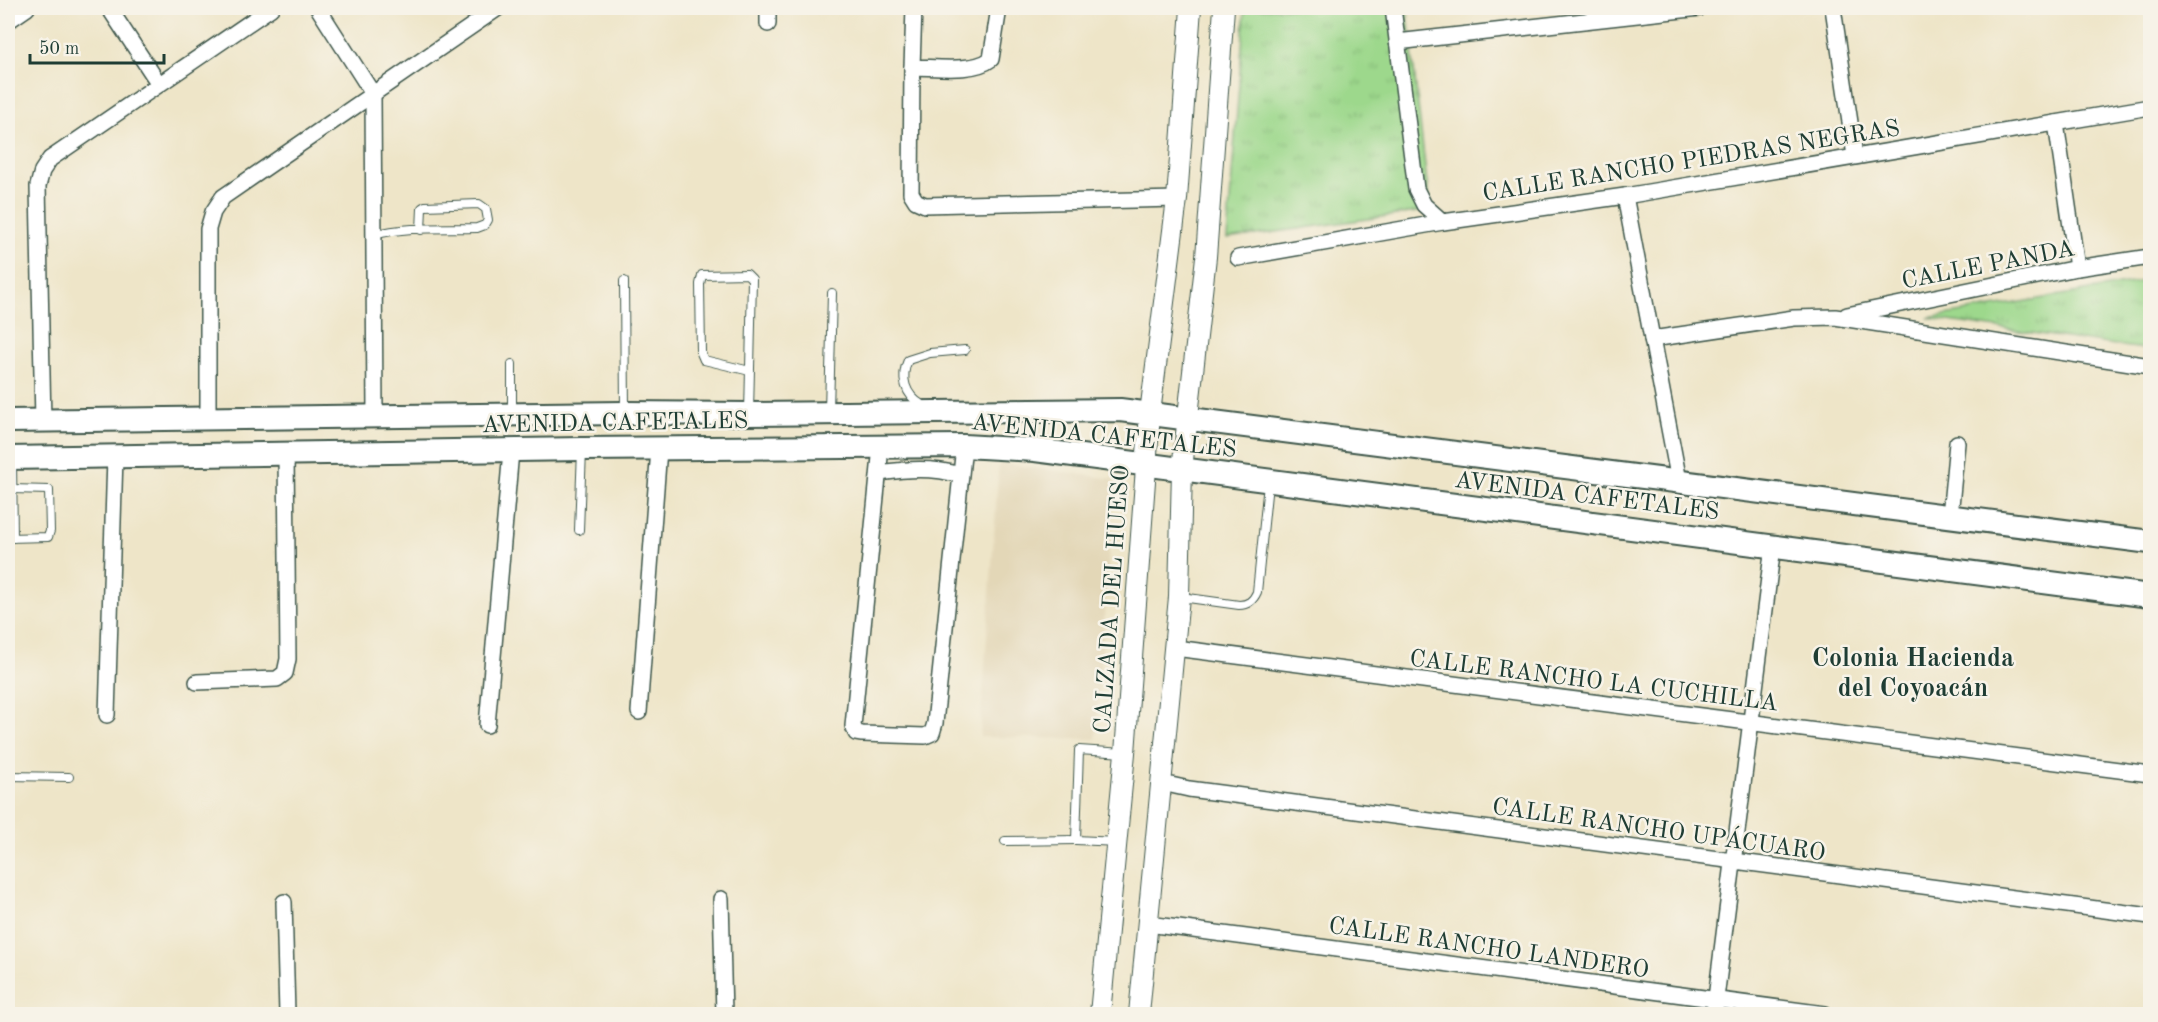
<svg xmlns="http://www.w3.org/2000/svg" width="2158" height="1022" viewBox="0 0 2158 1022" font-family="'Old Standard TT',serif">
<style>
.built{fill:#e3d7b7}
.park{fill:url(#park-tufts);stroke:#5e8a60;stroke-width:1.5}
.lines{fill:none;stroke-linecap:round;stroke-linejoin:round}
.service-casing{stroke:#3e564a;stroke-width:10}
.minor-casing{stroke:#3e564a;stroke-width:18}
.secondary-casing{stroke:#3e564a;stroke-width:22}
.primary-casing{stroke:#3e564a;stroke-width:26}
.path{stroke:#3e564a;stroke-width:3;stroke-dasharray:4.5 4.5;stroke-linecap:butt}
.service{stroke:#fff;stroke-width:8}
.minor{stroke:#fff;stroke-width:15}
.secondary{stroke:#fff;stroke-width:20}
.primary{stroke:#fff;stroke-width:22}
.labels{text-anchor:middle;stroke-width:5;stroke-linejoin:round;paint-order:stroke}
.street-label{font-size:24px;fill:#1f3d34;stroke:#f7f3e8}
.neighbourhood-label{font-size:26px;font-weight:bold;fill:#1f3d34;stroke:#f7f3e8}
</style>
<defs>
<pattern id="park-tufts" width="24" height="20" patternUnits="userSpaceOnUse" patternTransform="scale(1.5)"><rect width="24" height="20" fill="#9dd88c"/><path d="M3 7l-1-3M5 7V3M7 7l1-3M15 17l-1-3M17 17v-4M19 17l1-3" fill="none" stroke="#87ba79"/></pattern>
</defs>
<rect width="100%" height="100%" fill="#f7f3e8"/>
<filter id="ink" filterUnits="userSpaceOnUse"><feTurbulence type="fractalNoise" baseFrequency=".0167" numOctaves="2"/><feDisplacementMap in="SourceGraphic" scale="12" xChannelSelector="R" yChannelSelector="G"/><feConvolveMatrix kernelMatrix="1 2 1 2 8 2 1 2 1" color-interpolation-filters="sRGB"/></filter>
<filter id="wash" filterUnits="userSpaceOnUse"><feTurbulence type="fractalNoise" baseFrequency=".008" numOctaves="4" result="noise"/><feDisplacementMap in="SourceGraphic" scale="24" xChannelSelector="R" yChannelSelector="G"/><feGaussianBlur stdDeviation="1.35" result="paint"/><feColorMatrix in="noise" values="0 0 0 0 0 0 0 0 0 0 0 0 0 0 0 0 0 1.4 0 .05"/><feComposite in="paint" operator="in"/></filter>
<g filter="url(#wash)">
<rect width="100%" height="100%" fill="#eee5c8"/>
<!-- built -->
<path class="built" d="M 999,463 L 1114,479 L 1096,739 L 980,737 Z"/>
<!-- park -->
<g class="park">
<path d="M 1245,8 L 1407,8 L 1430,210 L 1227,239 Z"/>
<path d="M 2150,280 L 2150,350 L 1928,318 Z"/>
</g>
</g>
<g filter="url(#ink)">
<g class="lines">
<!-- service casing -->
<g class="service-casing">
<g id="service">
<path d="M 374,235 C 406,226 444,229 477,228 L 485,225 L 488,220 L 486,209 L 479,204 L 425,206 L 422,208 L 421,230"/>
<path d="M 624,281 L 625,412"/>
<path d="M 512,364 L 512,413"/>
<path d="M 922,405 C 905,395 900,378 908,360 L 930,353 L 965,350"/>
<path d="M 829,411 L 832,293"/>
<path d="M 749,413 L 752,279 L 747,274 L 702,275 L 700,284 L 701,353 L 704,360 L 750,371"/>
<path d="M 12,461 L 13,538"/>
<path d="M 579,530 L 582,450"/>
<path d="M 8,538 L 48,537 L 50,531 L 49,490 L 12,489"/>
<path d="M 1181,597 L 1239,605 C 1248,605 1253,601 1257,592 L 1268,484"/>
<path d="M 8,776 L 69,777"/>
<path d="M 1005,841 L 1076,840"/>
<path d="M 1117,842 L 1076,840 L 1079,750 L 1124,753"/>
</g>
</g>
<!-- minor casing -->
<g class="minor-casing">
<g id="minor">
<path d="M 109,8 L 159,84"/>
<path d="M 318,8 L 373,94 L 375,416"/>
<path d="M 914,8 L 912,67 C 935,67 973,73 991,59 L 999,8"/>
<path d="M 1393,8 L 1416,189 L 1424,205 L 1443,222"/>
<path d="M 1833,8 L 1855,156"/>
<path d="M 8,21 L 27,8"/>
<path d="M 768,24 L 768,8"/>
<path d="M 1397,42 L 1700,8"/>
<path d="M 912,67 L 911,193 L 916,201 L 925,205 L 1177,199"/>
<path d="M 2056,123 L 2077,268"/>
<path d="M 1625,196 L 1679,481"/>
<path d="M 1238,258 L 1443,222 L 1625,196 L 2150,107"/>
<path d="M 1847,315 L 2077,268 L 2150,257"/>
<path d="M 1652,339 L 1794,318 L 1835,317 L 2150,366"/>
<path d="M 208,418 L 208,229 L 213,212 L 223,197 L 498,8"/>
<path d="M 43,421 L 38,186 L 42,171 L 50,159 L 271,8"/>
<path d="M 881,447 L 853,726 L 856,733 L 862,734 L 925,736 L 932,733 L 935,723 L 964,446"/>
<path d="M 879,473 C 907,469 933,467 960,475"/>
<path d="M 1950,516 L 1957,443"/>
<path d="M 1175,648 L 2150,774"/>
<path d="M 197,682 L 277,679 L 285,673 L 288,659 L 286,454"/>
<path d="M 639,712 L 659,449"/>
<path d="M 107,715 L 115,457"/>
<path d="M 487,725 L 511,451"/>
<path d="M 1162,783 L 1189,789 L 2150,916"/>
<path d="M 721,899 L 724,1014"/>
<path d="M 284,902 L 287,1014"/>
<path d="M 1148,924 L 1825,1014"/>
<path d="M 1714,1014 L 1773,546"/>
</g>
</g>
<!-- secondary casing -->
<g class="secondary-casing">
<g id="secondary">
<path d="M 1100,1014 L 1125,753 L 1150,413 L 1177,199 L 1191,8"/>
<path d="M 1139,1014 L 1179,597 L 1182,469 L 1206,257 L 1224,8"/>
</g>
</g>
<!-- primary casing -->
<g class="primary-casing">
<g id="primary">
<path d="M 8,421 L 625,413 L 749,414 L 1120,410 L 2150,542"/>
<path d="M 8,458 L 582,449 L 964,446 L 1035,450 L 2150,596"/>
</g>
</g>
<!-- path -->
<path class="path" d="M 1207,444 L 1231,446"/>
<!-- service -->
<use href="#service" class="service"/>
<!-- minor -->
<use href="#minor" class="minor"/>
<!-- secondary -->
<use href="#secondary" class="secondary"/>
<!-- primary -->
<use href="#primary" class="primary"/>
</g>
</g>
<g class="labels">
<!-- street labels -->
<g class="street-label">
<text transform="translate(1691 160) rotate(-9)" y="8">CALLE RANCHO PIEDRAS NEGRAS</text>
<text transform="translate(1988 264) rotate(-11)" y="8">CALLE PANDA</text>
<text transform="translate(615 422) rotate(-1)" y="8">AVENIDA CAFETALES</text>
<text transform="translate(1104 435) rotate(6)" y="8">AVENIDA CAFETALES</text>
<text transform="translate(1587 495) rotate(7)" y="8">AVENIDA CAFETALES</text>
<text transform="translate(1111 599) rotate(-86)" y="8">CALZADA DEL HUESO</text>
<text transform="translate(1594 680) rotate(7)" y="8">CALLE RANCHO LA CUCHILLA</text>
<text transform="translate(1659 829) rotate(8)" y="8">CALLE RANCHO UPÁCUARO</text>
<text transform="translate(1489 947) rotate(8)" y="8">CALLE RANCHO LANDERO</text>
</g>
<!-- neighbourhood labels -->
<g class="neighbourhood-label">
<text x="1913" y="666">Colonia Hacienda<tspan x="1913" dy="30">del Coyoacán</tspan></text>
</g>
</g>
<!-- margin -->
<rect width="2158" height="1022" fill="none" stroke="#f7f3e8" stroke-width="30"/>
<!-- scale -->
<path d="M30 54v9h134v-9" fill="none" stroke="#1f3d34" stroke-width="3"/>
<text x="39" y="54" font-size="18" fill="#1f3d34" stroke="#f7f3e8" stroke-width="4.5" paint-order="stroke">50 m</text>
</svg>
